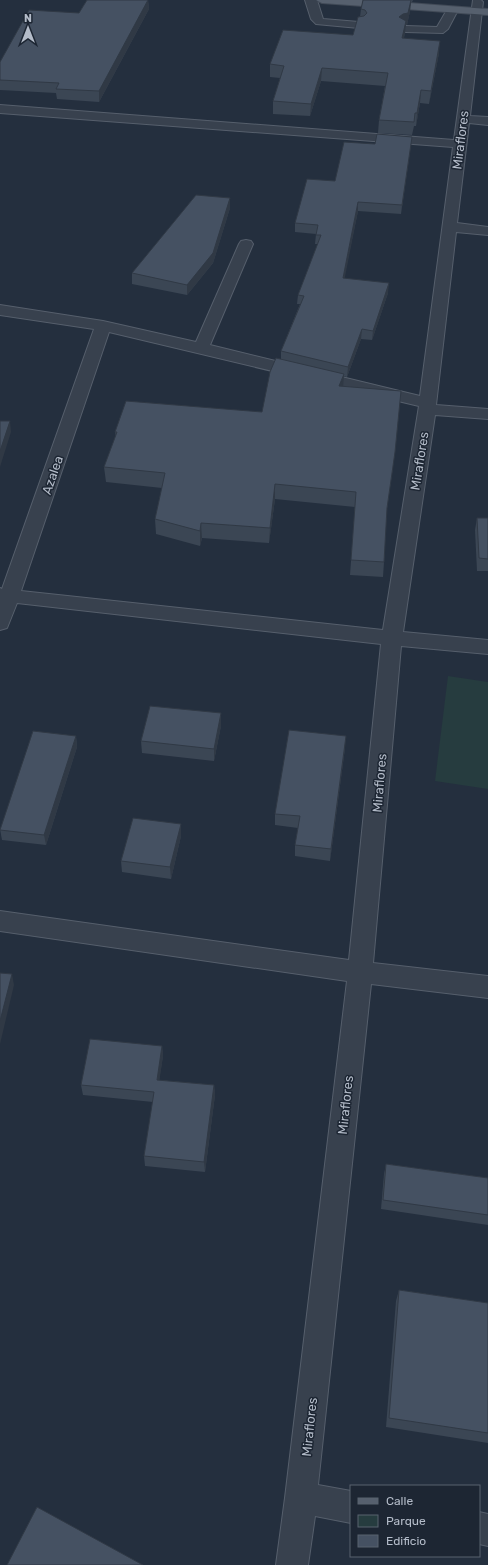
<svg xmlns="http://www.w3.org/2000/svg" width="488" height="1565" viewBox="0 0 488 1565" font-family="Rubik,sans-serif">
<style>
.green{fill:#263c3f}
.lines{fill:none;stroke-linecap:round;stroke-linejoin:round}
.minor-casing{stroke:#565f6c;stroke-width:2}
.major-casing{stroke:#414a57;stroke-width:2}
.minor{fill:#38414e;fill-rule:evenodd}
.major{fill:#56606e;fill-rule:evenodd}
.wall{fill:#3b4654}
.shaded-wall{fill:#303945}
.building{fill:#455162;stroke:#303945}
.labels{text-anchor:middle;stroke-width:3;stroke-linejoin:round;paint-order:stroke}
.street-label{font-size:13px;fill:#b4bcc9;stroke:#1d2633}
</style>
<rect width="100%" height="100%" fill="#242f3e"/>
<!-- green -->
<path class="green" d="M 448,676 L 488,682 L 488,789 L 435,781 Z"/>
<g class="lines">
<!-- minor casing -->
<g class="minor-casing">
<g id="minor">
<path d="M 305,0 L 317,0 L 323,19 L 359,22 L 363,23 L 365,25 L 363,27 L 359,28 L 316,24 L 311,19 Z"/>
<path d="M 473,0 L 481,0 L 483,2 L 470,116 L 488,117 L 488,125 L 469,123 L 457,223 L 488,227 L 488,235 L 456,232 L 436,405 L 488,409 L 488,419 L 435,415 L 403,632 L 488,640 L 488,654 L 401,646 L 373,963 L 488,976 L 488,998 L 371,984 L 318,1485 L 351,1491 L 351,1523 L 315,1516 L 308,1565 L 276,1565 L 285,1498 L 347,981 L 0,931 L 0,911 L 349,960 L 381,644 L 17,603 L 7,628 L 0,630 L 0,588 L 2,589 L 94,329 L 0,315 L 0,305 L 103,321 L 196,342 L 239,244 L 241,241 L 246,240 L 251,241 L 253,244 L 210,345 L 420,396 L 453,147 L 0,113 L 0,105 L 454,140 ZM 109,332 L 419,406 L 383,630 L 21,591 Z"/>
<path d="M 452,7 L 456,8 L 458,10 L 448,29 L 443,33 L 406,32 L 402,31 L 400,29 L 402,27 L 406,26 L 437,27 L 448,8 Z"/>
<path d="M 479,1512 L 488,1514 L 488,1546 L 479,1544 Z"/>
</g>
</g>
<!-- major casing -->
<g class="major-casing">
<path id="major" d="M 316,0 L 369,0 L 488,9 L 488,15 L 322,3 Z"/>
</g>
<!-- minor -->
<use href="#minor" class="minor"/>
<!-- major -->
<use href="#major" class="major"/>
</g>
<!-- wall -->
<g class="wall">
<path d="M 87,0 L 148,0 L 149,9 L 99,102 L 57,99 L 56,93 L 0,90 L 0,62 L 79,13 Z"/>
<path d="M 363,0 L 413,0 L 412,2 L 411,2 L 410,11 L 407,25 L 406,25 L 404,38 L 439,53 L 429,104 L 420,103 L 416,126 L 414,126 L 412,135 L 378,133 L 379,120 L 385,86 L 321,81 L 310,116 L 273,114 L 273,101 L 280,78 L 270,77 L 270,64 L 353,35 L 360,17 L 361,9 Z"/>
<path d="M 412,137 L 401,214 L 358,211 L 344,278 L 388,293 L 372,340 L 361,339 L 347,377 L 343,376 L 343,386 L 393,467 L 386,515 L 384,562 L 383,577 L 350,575 L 355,507 L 275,499 L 269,543 L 202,538 L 200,546 L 156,534 L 155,519 L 162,488 L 106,482 L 104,467 L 116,437 L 115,432 L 262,412 L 281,360 L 281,351 L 300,304 L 297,304 L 298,295 L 318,244 L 315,244 L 316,234 L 295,232 L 295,223 L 335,181 L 375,144 Z"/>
<path d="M 230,208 L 213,263 L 187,295 L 132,284 L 132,273 Z"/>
<path d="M 477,518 L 488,518 L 488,571 L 477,571 L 475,530 Z"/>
<path d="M 221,713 L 221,726 L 214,761 L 142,753 L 141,741 Z"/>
<path d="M 76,736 L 77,747 L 46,845 L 2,840 L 0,829 Z"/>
<path d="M 345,748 L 330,861 L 295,856 L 295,845 L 298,828 L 275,825 L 275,814 Z"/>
<path d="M 181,824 L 181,836 L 171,879 L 122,872 L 121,861 Z"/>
<path d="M 162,1046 L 163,1056 L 159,1080 L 214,1085 L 215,1095 L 205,1172 L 145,1166 L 144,1156 L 153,1102 L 83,1095 L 81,1085 Z"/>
<path d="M 386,1164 L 488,1178 L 488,1225 L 381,1209 L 384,1174 Z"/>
<path d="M 399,1290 L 488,1303 L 488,1443 L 386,1427 L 396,1301 Z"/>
</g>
<!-- shaded-wall -->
<g class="shaded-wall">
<path d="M 148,0 L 149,9 L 99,102 L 99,91 Z"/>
<path d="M 411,0 L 410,11 L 407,25 L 406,25 L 405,33 L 401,50 L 399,17 Z"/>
<path d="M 440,41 L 439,53 L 429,104 L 431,91 Z"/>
<path d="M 322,68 L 321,81 L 310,116 L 311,104 Z"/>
<path d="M 421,90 L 420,103 L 416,126 L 417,113 Z"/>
<path d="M 412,137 L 411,145 L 401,214 L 402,205 Z"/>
<path d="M 230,198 L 230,208 L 213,263 L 187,295 L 187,285 Z"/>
<path d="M 358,202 L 358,211 L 343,287 L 343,278 Z"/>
<path d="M 389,283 L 388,293 L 372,340 L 373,331 Z"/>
<path d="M 362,329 L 361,339 L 347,377 L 348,367 Z"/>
<path d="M 344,374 L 343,389 L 339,386 Z"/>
<path d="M 10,421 L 11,432 L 0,467 L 0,451 Z"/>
<path d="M 275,484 L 275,499 L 269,543 L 270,528 Z"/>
<path d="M 201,523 L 202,538 L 200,546 L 200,531 Z"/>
<path d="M 221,713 L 221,726 L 214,761 L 214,749 Z"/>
<path d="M 76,736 L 77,747 L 46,845 L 44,835 Z"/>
<path d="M 346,736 L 345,748 L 330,861 L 331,849 Z"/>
<path d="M 181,824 L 181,836 L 171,879 L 170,867 Z"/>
<path d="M 12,974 L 14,985 L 0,1044 L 0,1021 Z"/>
<path d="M 162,1046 L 163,1056 L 158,1090 L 157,1080 Z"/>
<path d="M 214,1085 L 215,1095 L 205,1172 L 204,1162 Z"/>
</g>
<!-- building -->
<g class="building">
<path d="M 87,0 L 148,0 L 99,91 L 56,89 L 59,83 L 0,80 L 0,62 L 29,10 L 79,13 Z"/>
<path d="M 363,0 L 411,0 L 408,13 L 403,14 L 399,17 L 406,21 L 402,38 L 440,41 L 431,91 L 421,90 L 417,113 L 415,113 L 414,122 L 379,120 L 388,73 L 322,68 L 311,104 L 273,101 L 284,66 L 270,64 L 283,30 L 353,35 L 358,17 L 364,16 L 367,13 L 365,10 L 361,9 Z"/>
<path d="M 377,134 L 412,137 L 402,205 L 358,202 L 343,278 L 389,283 L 373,331 L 362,329 L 348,367 L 281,351 L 304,296 L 298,295 L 321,235 L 316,235 L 318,225 L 295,223 L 307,179 L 335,181 L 344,142 L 375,144 Z"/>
<path d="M 196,195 L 230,198 L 213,253 L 187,285 L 132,273 Z"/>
<path d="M 276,358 L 344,374 L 339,386 L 401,391 L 395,452 L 387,508 L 384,562 L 351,560 L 356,492 L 275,484 L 270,528 L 201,523 L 200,531 L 155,519 L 165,473 L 104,467 L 117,432 L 115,432 L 126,401 L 262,412 L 270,372 Z"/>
<path d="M 0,421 L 10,421 L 0,451 Z"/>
<path d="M 477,518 L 488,518 L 488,559 L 479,558 Z"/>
<path d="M 150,706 L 221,713 L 214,749 L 141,741 Z"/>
<path d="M 289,730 L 346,736 L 331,849 L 295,845 L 300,816 L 275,814 Z"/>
<path d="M 33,731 L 76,736 L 44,835 L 0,830 Z"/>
<path d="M 133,818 L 181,824 L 170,867 L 121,861 Z"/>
<path d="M 0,973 L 12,974 L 0,1021 Z"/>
<path d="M 90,1039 L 162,1046 L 157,1080 L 214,1085 L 204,1162 L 144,1156 L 154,1092 L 81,1085 Z"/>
<path d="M 386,1164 L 488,1178 L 488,1215 L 383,1200 Z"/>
<path d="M 399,1290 L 488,1303 L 488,1433 L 389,1418 Z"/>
<path d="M 37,1507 L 143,1565 L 7,1565 Z"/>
</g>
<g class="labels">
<!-- street labels -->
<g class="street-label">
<text transform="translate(460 140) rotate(-83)" y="5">Miraflores</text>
<text transform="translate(419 461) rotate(-81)" y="5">Miraflores</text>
<text transform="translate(52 475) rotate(-71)" y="5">Azalea</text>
<text transform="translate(379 783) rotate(-85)" y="5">Miraflores</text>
<text transform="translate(345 1105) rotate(-84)" y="5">Miraflores</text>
<text transform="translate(309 1427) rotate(-84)" y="5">Miraflores</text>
</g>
</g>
<!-- legend -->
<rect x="350" y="1485" width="130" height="72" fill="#1d2633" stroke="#59626f"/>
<rect x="358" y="1498" width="20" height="6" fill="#56606e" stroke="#59626f"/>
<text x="386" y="1505" font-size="12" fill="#b4bcc9">Calle</text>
<rect x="358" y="1515" width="20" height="12" fill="#263c3f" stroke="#59626f"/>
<text x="386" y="1525" font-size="12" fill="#b4bcc9">Parque</text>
<rect x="358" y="1535" width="20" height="12" fill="#455162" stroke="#59626f"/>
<text x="386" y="1545" font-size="12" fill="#b4bcc9">Edificio</text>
<!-- north arrow -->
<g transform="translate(28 28)" stroke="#1d2633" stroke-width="3" paint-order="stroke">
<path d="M0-3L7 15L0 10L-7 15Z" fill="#b4bcc9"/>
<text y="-6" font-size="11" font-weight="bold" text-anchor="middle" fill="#b4bcc9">N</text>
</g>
</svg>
